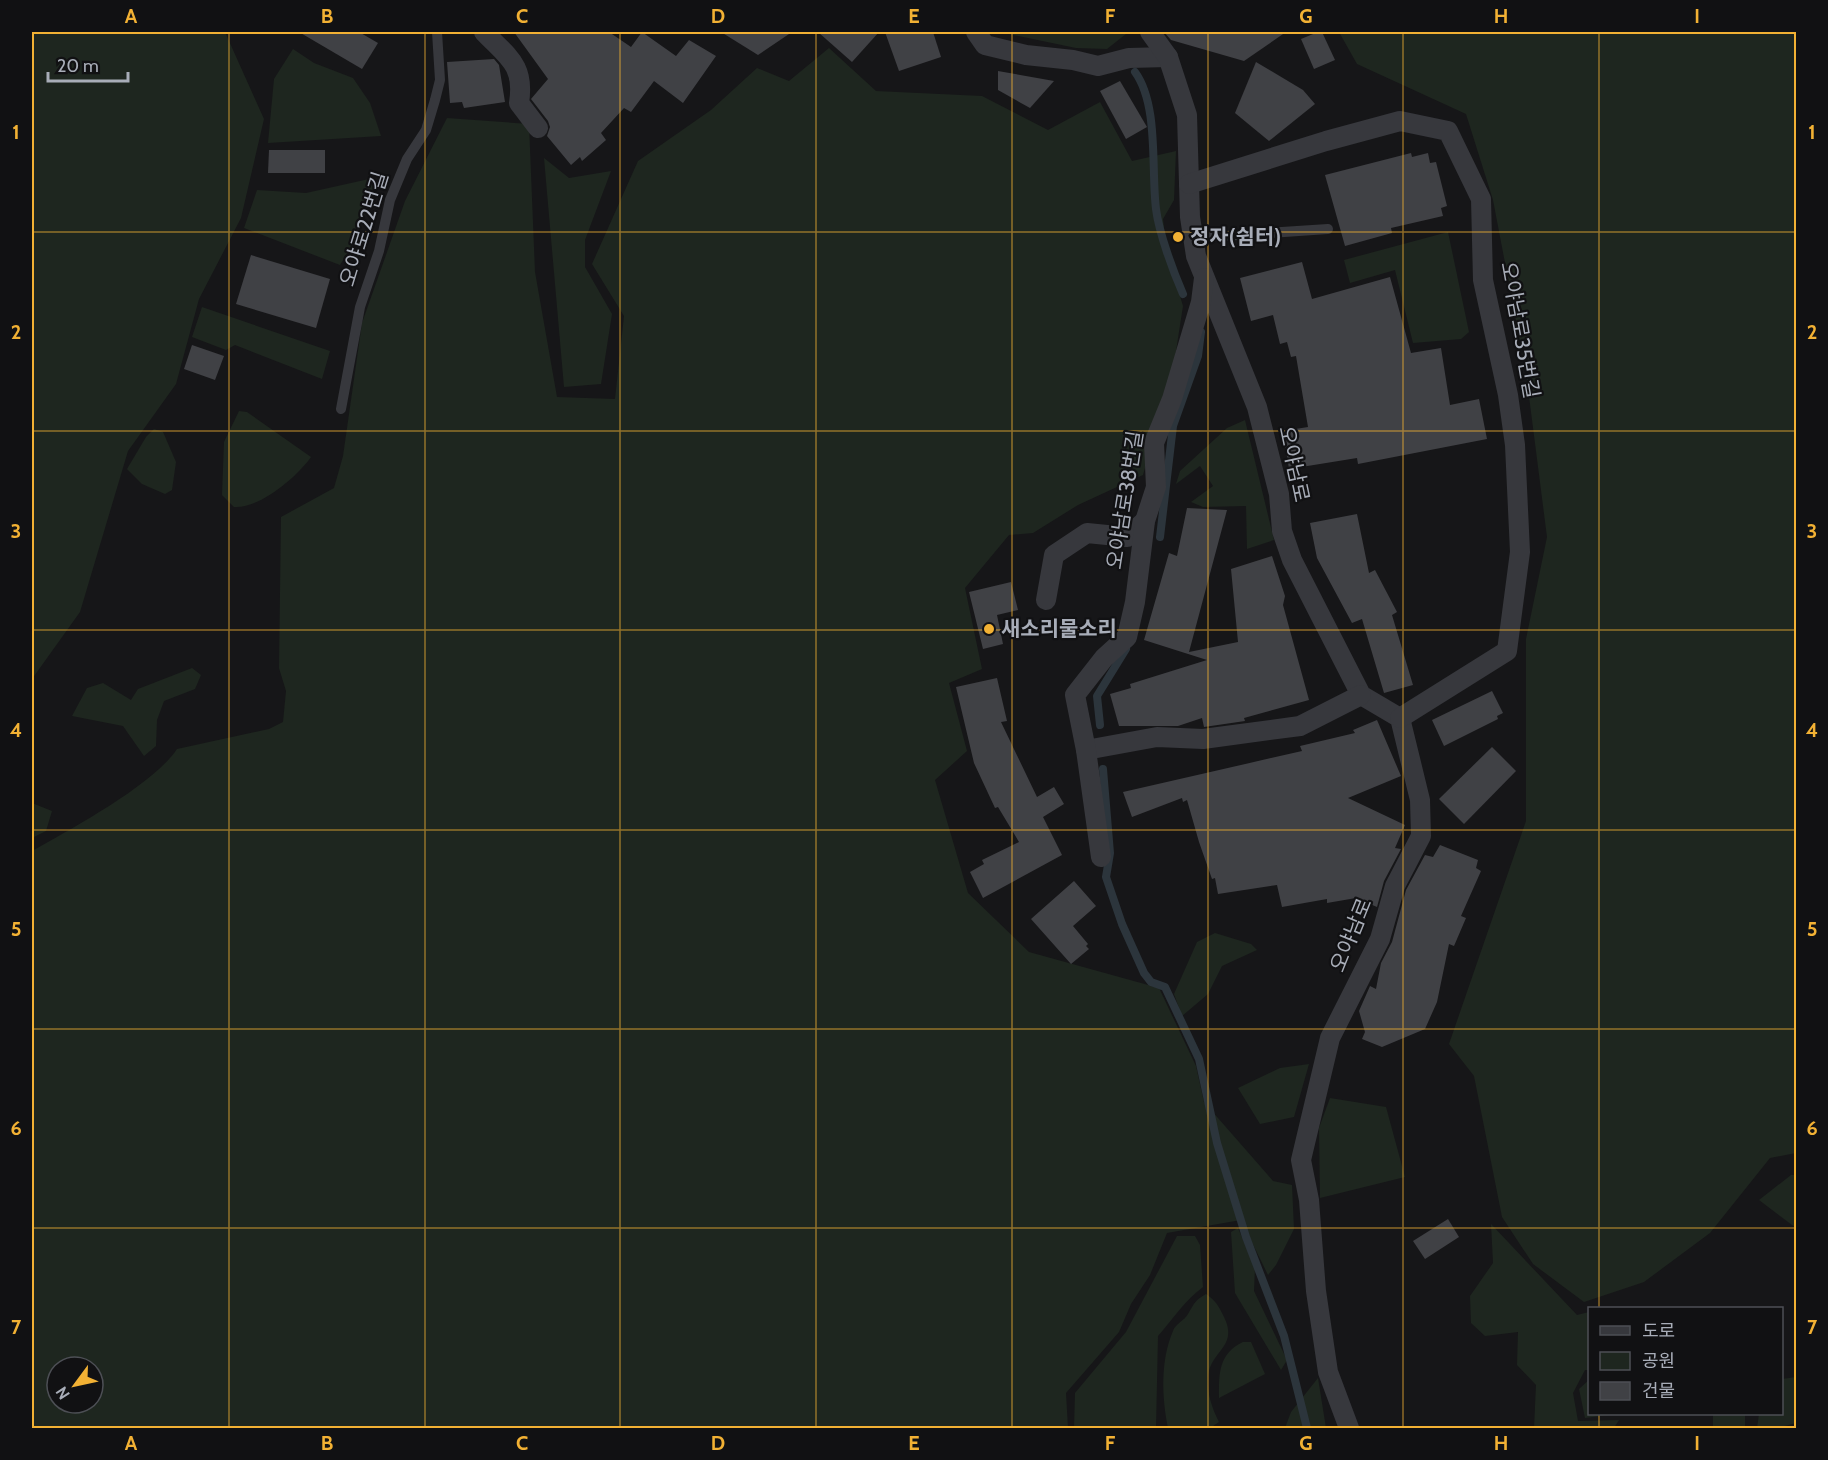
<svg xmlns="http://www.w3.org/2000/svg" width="1828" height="1460" viewBox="0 0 1828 1460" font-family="Cabin,'Noto Sans KR',sans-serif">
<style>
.green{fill:#1e261f;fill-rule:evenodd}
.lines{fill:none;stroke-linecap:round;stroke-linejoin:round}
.stream{stroke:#2c353c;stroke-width:8}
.building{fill:#404145}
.lane{stroke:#37383d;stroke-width:10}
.street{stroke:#37383d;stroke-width:20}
.grid{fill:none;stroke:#f2b134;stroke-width:1.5;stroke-opacity:0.55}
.poi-dot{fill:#f2b134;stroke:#111113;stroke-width:2}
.labels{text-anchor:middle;stroke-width:4.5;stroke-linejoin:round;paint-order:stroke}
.street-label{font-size:21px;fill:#a8adb8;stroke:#111113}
.poi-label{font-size:21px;font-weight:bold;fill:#a8adb8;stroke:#111113;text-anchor:start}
.neatline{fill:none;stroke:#f2b134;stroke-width:2}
.grid-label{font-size:20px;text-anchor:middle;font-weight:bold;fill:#f2b134}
</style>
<rect width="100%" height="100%" fill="#161618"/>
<!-- green -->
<g class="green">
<path d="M 32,32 L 225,32 L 264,119 L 241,218 L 199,299 L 176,384 L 128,451 L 80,612 L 32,679 Z"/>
<path d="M 999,32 L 1124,32 L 1126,34 L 1107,49 L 1076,48 Z"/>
<path d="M 1339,32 L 1796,32 L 1796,1153 L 1770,1158 L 1710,1233 L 1644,1282 L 1584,1302 L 1533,1264 L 1502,1217 L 1474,1076 L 1449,1044 L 1526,821 L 1526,639 L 1547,537 L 1526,373 L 1493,200 L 1466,114 L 1357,64 Z"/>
<path d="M 829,48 L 876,91 L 982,96 L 1048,130 L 1100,102 L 1132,161 L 1176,151 L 1174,200 L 1163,219 L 1167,253 L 1183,306 L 1174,364 L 1143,475 L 1078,505 L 1033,533 L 1009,535 L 965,588 L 982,669 L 949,683 L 967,751 L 935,780 L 968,893 L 1029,952 L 1159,988 L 1196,1066 L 1204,1102 L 1273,1181 L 1292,1185 L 1294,1229 L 1276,1265 L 1268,1275 L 1241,1220 L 1167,1233 L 1150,1275 L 1131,1304 L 1119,1332 L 1066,1393 L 1068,1428 L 32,1428 L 32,851 C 71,829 153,785 177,749 L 269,729 L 283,722 L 286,691 L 279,668 L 281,517 L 334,488 L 343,456 L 362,323 L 405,201 L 447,118 L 529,124 L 535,272 L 557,397 L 615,399 L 624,316 L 592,264 L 638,161 L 711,110 L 757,68 L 789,81 ZM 57,1367 L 93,1367 L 93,1403 L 57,1403 Z"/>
<path d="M 293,49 L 314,63 L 353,78 L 370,103 L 381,136 L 268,143 L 274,79 Z"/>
<path d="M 544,158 L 569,178 L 611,171 L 585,240 L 585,267 L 612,314 L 601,384 L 564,387 Z"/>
<path d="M 369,179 L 376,182 C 367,212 357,239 340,265 L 244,228 L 257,190 L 306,193 Z"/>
<path d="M 1448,232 L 1469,332 L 1461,339 L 1413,343 L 1395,270 L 1350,283 L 1344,260 Z"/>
<path d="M 202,307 L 330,351 L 322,379 L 235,345 L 226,350 L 192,337 Z"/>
<path d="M 239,411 L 247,412 L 311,457 C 297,477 259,509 234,507 L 222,495 L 224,442 Z"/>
<path d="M 1245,420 L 1274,540 L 1247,549 L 1246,506 L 1203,507 L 1191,502 L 1213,486 L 1200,466 L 1176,484 L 1180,471 L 1227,428 Z"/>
<path d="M 154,429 L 163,432 L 176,462 L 172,490 L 165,494 L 142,484 L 127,469 L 146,437 Z"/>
<path d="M 192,668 L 201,675 L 195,689 L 164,701 L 157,720 L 156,746 L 144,756 L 123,726 L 72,716 L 87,688 L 103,683 L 131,700 L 138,689 Z"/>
<path d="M 32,803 L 52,811 L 46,831 L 32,838 Z"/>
<path d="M 1215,933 L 1251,944 L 1257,950 L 1222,966 L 1208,994 L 1182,1016 L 1174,994 L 1197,942 Z"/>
<path d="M 1309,1064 L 1294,1117 L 1260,1124 L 1238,1088 L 1280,1068 Z"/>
<path d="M 1330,1098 L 1386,1107 L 1405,1177 L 1320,1198 L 1319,1128 Z"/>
<path d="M 1791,1175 L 1796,1175 L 1796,1228 L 1759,1200 Z"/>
<path d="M 1491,1224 L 1577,1315 L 1589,1312 L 1589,1370 L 1585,1370 L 1573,1393 L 1578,1421 L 1619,1420 L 1614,1428 L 1534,1428 L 1536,1385 L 1517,1365 L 1518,1332 L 1485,1336 L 1471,1323 L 1470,1296 L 1493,1263 Z"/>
<path d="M 1238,1228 L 1255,1267 L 1254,1291 L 1287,1360 L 1281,1370 L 1235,1293 L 1231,1232 Z"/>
<path d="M 1177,1236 L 1195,1236 L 1200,1245 L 1203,1287 C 1185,1300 1173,1319 1158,1336 L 1156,1428 L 1074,1428 L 1075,1393 L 1126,1332 Z"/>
<path d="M 1206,1294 C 1215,1300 1218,1305 1223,1315 C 1240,1347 1211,1349 1208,1377 C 1207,1394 1212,1408 1219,1422 L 1210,1428 L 1168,1428 C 1162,1398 1160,1361 1173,1331 C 1175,1324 1184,1321 1188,1314 C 1194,1304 1195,1300 1206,1294 Z"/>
<path d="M 1243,1342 L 1251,1342 L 1265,1374 L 1219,1398 C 1219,1374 1218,1354 1243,1342 Z"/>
<path d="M 1796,1377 L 1796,1423 L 1777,1428 L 1757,1428 L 1759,1414 L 1782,1414 L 1782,1379 Z"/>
<path d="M 1318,1378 L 1326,1428 L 1285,1428 L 1291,1412 Z"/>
<path d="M 1589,1380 L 1590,1414 L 1617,1414 L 1585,1418 L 1579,1389 Z"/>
<rect x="1713" y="1414" width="32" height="14"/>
</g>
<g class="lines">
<!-- stream -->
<g class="stream">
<path d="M 1135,72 C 1159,105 1151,169 1156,209 C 1159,233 1173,271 1183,294"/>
<path d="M 1160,537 L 1173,426 L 1198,356 L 1201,332"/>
<path d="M 1100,725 L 1097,696 L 1126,649"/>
<path d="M 1103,769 L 1110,853 L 1106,877 L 1122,924 L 1144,973 L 1151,982 L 1165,987 L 1199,1059 L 1217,1143 L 1246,1237 L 1284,1336 L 1307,1428"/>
</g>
</g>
<!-- building -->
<g class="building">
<path d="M 299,32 L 359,32 L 378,43 L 362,69 Z"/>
<path d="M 514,32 L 609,32 L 631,47 L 642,32 L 676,56 L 689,40 L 716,56 L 683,103 L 654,81 L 631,112 L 624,108 L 601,133 L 606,140 L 582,161 L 580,157 L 571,165 L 547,136 L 550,127 L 548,121 L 531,99 L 548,79 Z"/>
<path d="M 721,32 L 792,32 L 758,55 Z"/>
<path d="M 818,32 L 879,32 L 852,62 Z"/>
<path d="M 885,32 L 933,32 L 941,57 L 899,71 Z"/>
<path d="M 1164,32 L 1286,32 L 1244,61 L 1171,40 Z"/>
<path d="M 1318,32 L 1322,32 L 1335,60 L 1314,69 L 1301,39 Z"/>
<path d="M 494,59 L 499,65 L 505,102 L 464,108 L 462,102 L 450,103 L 447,62 Z"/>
<path d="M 1256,62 L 1303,90 L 1315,104 L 1269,141 L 1235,113 Z"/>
<path d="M 998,71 L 1054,81 L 1030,108 L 998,90 Z"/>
<path d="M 1120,81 L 1147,127 L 1126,139 L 1100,91 Z"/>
<path d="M 269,150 L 325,150 L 325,173 L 268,173 Z"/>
<path d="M 1411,153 L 1412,157 L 1428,153 L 1430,163 L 1436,162 L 1447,206 L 1441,208 L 1443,216 L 1391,228 L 1392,233 L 1345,246 L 1325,175 Z"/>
<path d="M 251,255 L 330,279 L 316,328 L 236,304 Z"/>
<path d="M 1302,262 L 1312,299 L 1390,277 L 1411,353 L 1441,348 L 1450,405 L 1479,399 L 1487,439 L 1358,464 L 1357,458 L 1289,469 L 1283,431 L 1308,427 L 1296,356 L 1291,357 L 1287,342 L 1280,344 L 1273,315 L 1251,321 L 1240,278 Z"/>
<path d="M 192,345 L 224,356 L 215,380 L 184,369 Z"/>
<path d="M 1187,508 L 1227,510 L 1189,652 L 1238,642 L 1231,569 L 1272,556 L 1285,596 L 1283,605 L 1309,700 L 1244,718 L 1245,721 L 1204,727 L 1202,718 L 1178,726 L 1119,726 L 1110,694 L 1131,688 L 1130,684 L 1207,660 L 1144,640 L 1169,553 L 1177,556 Z"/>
<path d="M 1357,514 L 1369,573 L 1375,570 L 1397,612 L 1392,615 L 1413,685 L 1384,693 L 1362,619 L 1352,623 L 1317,558 L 1310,523 Z"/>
<path d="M 1011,582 L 1018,610 L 997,615 L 1003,644 L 983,649 L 969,592 Z"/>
<path d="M 997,678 L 1007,721 L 1001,722 L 1037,797 L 1054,787 L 1064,804 L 1043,817 L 1062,855 L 983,898 L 970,872 L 984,864 L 982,860 L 1019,842 L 998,807 L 995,808 L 974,763 L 956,687 Z"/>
<path d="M 1492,691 L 1503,713 L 1497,716 L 1498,719 L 1444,746 L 1432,720 Z"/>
<path d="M 1377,720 L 1401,776 L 1348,798 L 1405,825 L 1395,848 L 1401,849 L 1384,881 L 1377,907 L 1356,898 L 1327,903 L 1327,899 L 1282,907 L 1277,885 L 1218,894 L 1215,878 L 1212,879 L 1199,842 L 1187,800 L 1183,802 L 1182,798 L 1132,817 L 1123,792 L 1302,751 L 1300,746 L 1355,733 L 1353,730 Z"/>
<path d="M 1492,747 L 1516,771 L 1464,824 L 1439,799 Z"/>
<path d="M 1440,845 L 1478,860 L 1476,868 L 1481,871 L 1461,916 L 1466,918 L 1454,946 L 1449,944 L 1437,1002 L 1425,1029 L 1382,1047 L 1362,1039 L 1365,1032 L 1359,1011 L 1370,986 L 1376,989 L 1381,963 L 1392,942 L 1406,890 L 1425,855 L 1433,857 Z"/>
<path d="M 1074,881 L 1096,906 L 1073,926 L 1088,944 L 1086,946 L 1089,949 L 1071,964 L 1031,919 Z"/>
<path d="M 1448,1219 L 1459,1237 L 1425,1259 L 1413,1241 Z"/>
</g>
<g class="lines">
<!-- lane -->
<g class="lane">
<path d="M 1193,238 L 1328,229"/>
<path d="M 341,409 L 360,307 L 379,251 L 390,200 L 407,159 L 426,130 L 435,100 L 440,80 L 437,32"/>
</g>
<!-- street -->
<g class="street">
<path d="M 484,32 C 508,57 525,65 519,103 L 538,128"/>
<path d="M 976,32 L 985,45 L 1026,55 L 1073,60 L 1098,66 L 1129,58 L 1168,57"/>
<path d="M 1150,32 L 1168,57 L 1187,115 L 1190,217 L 1196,256 L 1257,407 L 1279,494 L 1282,531 L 1292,560 L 1361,695 L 1400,718 L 1420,800 L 1421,836 L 1395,886 L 1380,939 L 1330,1038 L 1301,1160 L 1309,1200 L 1316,1291 L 1328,1372 L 1349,1428"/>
<path d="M 1189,184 L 1326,141 L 1400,121 L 1448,131 L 1481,199 L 1483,280 L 1508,395 L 1515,445 L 1520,552 L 1507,651 L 1400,718"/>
<path d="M 1046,600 L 1054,555 L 1087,533 L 1127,537 L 1145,521"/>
<path d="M 1086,750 L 1157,737 L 1203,739 L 1300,726 L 1361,695"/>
<path d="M 1101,857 L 1086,750 L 1075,695 L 1104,658 L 1127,637 L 1135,602 L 1145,521 L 1156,487 L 1154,443 L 1172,399 L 1201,302 L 1204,278"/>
</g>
</g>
<!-- grid -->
<path class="grid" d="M 229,32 L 229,1428M 425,32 L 425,1428M 620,32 L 620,1428M 816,32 L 816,1428M 1012,32 L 1012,1428M 1208,32 L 1208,1428M 1403,32 L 1403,1428M 1599,32 L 1599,1308M 32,232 L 1796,232M 32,431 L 1796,431M 32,630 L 1796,630M 32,830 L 1796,830M 32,1029 L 1796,1029M 32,1228 L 1796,1228M 1599,1414 L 1599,1428"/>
<!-- markers -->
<g class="poi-dot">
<circle cx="1178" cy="237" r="6"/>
<circle cx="989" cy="629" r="6"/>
</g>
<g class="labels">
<!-- street labels -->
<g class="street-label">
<text transform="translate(364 229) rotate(-73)" y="7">오야로22번길</text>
<text transform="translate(1520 330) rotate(80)" y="7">오야남로35번길</text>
<text transform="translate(1294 464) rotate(78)" y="7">오야남로</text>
<text transform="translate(1125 500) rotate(-81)" y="7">오야남로38번길</text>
<text transform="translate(1351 935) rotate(-68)" y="7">오야남로</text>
</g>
<!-- poi labels -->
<g class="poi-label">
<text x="1190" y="244">정자(쉼터)</text>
<text x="1001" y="636">새소리물소리</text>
</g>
</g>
<!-- border -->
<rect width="1828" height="1460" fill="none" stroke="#111113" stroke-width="66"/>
<!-- legend -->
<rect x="1588" y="1307" width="195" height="108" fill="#111113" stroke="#4d4f55" stroke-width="1.5"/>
<rect x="1600" y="1326" width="30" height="9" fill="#37383d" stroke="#4d4f55" stroke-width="1.5"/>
<text x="1642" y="1337" font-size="18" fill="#a8adb8">도로</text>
<rect x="1600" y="1352" width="30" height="18" fill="#1e261f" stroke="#4d4f55" stroke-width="1.5"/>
<text x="1642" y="1367" font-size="18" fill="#a8adb8">공원</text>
<rect x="1600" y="1382" width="30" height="18" fill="#404145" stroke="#4d4f55" stroke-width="1.5"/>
<text x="1642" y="1397" font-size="18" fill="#a8adb8">건물</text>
<!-- north arrow -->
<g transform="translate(75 1385) rotate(237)"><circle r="28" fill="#111113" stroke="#4d4f55" stroke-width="1.5"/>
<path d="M0-4.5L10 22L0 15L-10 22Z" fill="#f2b134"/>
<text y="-9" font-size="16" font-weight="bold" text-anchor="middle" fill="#a8adb8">N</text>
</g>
<!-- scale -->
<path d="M48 72v9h80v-9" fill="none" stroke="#a8adb8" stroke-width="3"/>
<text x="57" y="72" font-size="18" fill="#a8adb8" stroke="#111113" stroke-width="4.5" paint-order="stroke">20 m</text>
<rect x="33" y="33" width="1762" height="1394" class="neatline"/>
<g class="grid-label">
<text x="131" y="23">A</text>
<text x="327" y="23">B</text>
<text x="522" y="23">C</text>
<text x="718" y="23">D</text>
<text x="914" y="23">E</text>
<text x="1110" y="23">F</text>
<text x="1306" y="23">G</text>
<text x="1501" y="23">H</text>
<text x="1697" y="23">I</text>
<text x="16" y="139">1</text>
<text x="1812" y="139">1</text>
<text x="16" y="339">2</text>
<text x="1812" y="339">2</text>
<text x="16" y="538">3</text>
<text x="1812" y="538">3</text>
<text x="16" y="737">4</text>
<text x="1812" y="737">4</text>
<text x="16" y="936">5</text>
<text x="1812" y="936">5</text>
<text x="16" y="1135">6</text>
<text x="1812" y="1135">6</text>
<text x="16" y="1334">7</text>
<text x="1812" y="1334">7</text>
<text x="131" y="1450">A</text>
<text x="327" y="1450">B</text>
<text x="522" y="1450">C</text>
<text x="718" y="1450">D</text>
<text x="914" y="1450">E</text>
<text x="1110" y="1450">F</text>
<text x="1306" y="1450">G</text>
<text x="1501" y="1450">H</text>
<text x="1697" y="1450">I</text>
</g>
</svg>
